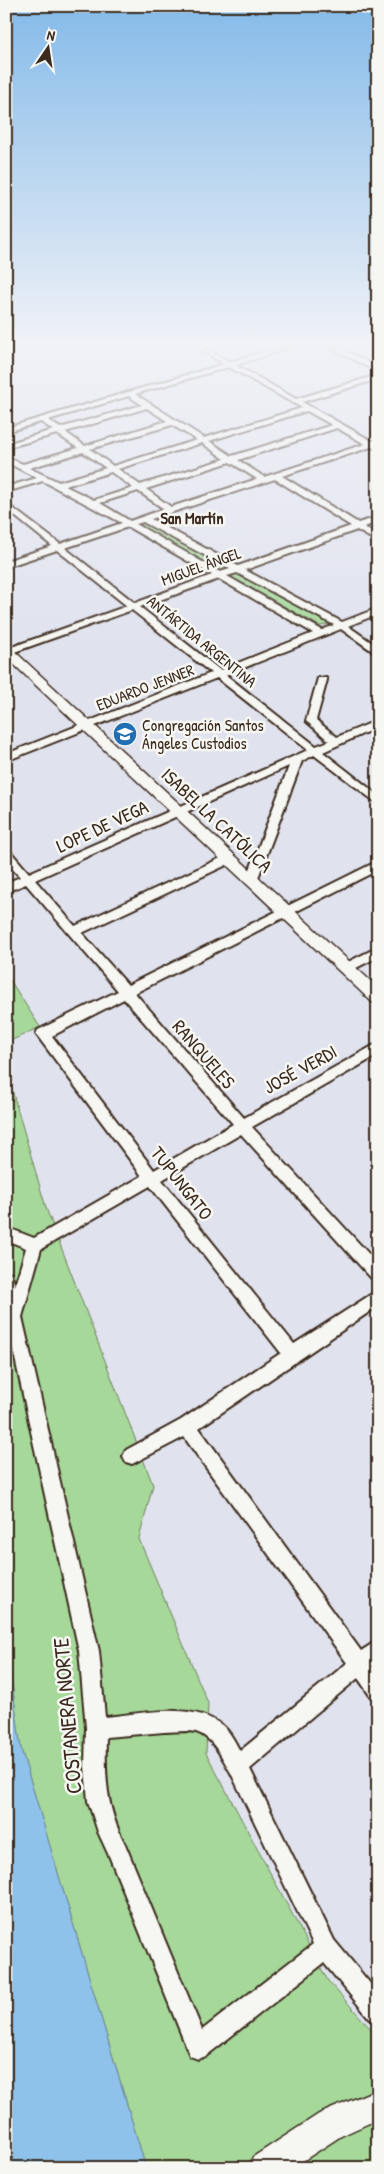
<svg xmlns="http://www.w3.org/2000/svg" width="384" height="2174" viewBox="0 0 384 2174" font-family="'Patrick Hand',sans-serif">
<style>
.green{fill:#a6d89a;stroke:#70815c}
.water{fill:#8ec2eb;stroke:#6d8599}
.lines{fill:none;stroke-linecap:round;stroke-linejoin:round}
.minor-casing{stroke:#3b2a1e;stroke-width:4}
.major-casing{stroke:#3b2a1e;stroke-width:3}
.minor{fill:#f6f6f2;fill-rule:evenodd}
.major{fill:#f6f6f2;fill-rule:evenodd}
.labels{text-anchor:middle;stroke-width:5;stroke-linejoin:round;paint-order:stroke}
.far-neighbourhood-label{font-size:16px;font-weight:bold;fill:#3b2a1e;stroke:#f6f6f2}
.far-street-label{font-size:16px;fill:#3b2a1e;stroke:#f6f6f2}
.far-poi-label{font-size:16px;fill:#3b2a1e;stroke:#f6f6f2;text-anchor:start}
.street-label{font-size:19px;fill:#3b2a1e;stroke:#f6f6f2}
.near-street-label{font-size:22px;fill:#3b2a1e;stroke:#f6f6f2}
</style>
<rect width="100%" height="100%" fill="#e0e2ee"/>
<filter id="ink" filterUnits="userSpaceOnUse"><feTurbulence type="fractalNoise" baseFrequency=".02" numOctaves="2"/><feDisplacementMap in="SourceGraphic" scale="10" xChannelSelector="R" yChannelSelector="G"/><feConvolveMatrix kernelMatrix="1 2 1 2 8 2 1 2 1" color-interpolation-filters="sRGB"/></filter>
<g filter="url(#ink)">
<!-- green -->
<g class="green">
<path d="M 145,522 L 228,567 L 228,569 L 218,571 L 140,528 L 138,525 Z"/>
<path d="M 237,572 L 330,621 L 330,624 L 320,626 L 231,577 L 232,573 Z"/>
<path d="M 6,974 L 40,1027 L 6,1043 Z"/>
<path d="M 6,1069 L 46,1208 L 153,1485 L 139,1539 L 208,1703 L 206,1753 L 328,1981 L 378,2037 L 378,2168 L 146,2168 L 21,1749 L 6,1641 Z"/>
</g>
<!-- water -->
<path class="water" d="M 6,1641 L 21,1749 L 146,2168 L 6,2168 Z"/>
<g class="lines">
<!-- minor casing -->
<g class="minor-casing">
<g id="minor">
<path d="M 194,346 L 201,346 L 230,362 L 286,346 L 295,346 L 236,365 L 296,399 L 378,375 L 378,379 L 302,402 L 372,441 L 378,440 L 378,449 L 371,447 L 282,476 L 358,523 L 378,517 L 378,522 L 364,527 L 378,535 L 378,542 L 357,530 L 245,570 L 342,622 L 378,608 L 378,614 L 348,626 L 378,647 L 378,655 L 341,629 L 226,675 L 316,746 L 329,741 L 306,721 L 318,678 L 326,678 L 327,680 L 316,720 L 337,737 L 378,720 L 378,727 L 323,752 L 378,795 L 378,804 L 314,755 L 302,761 L 256,883 L 252,884 L 246,880 L 289,766 L 35,880 L 75,926 L 225,856 L 233,856 L 235,859 L 233,862 L 82,933 L 128,985 L 378,861 L 378,870 L 135,993 L 244,1118 L 378,1043 L 378,1055 L 252,1127 L 378,1264 L 378,1282 L 373,1280 L 241,1134 L 162,1180 L 294,1344 L 378,1290 L 378,1306 L 199,1428 L 361,1651 L 378,1640 L 378,1662 L 372,1666 L 378,1673 L 378,1700 L 371,1697 L 358,1678 L 250,1769 L 334,1940 L 378,1993 L 378,2022 L 370,2019 L 324,1963 L 206,2056 L 198,2059 L 190,2056 L 110,1858 L 98,1832 L 88,1801 L 85,1767 L 86,1728 L 79,1651 L 6,1317 L 6,1271 L 11,1273 L 15,1286 L 26,1248 L 6,1240 L 6,1227 L 34,1238 L 142,1176 L 36,1034 L 38,1030 L 118,991 L 26,884 L 6,892 L 6,883 L 20,877 L 6,862 L 6,850 L 10,851 L 29,873 L 308,750 L 217,678 L 6,761 L 6,754 L 211,673 L 132,610 L 6,655 L 6,649 L 127,606 L 57,550 L 6,567 L 6,561 L 52,546 L 6,509 L 6,503 L 60,544 L 122,523 L 43,481 L 6,492 L 6,487 L 37,478 L 6,462 L 6,457 L 23,464 L 78,448 L 57,434 L 6,448 L 6,444 L 53,430 L 41,422 L 6,432 L 6,428 L 224,364 ZM 229,367 L 302,408 L 204,438 L 135,394 ZM 129,396 L 142,405 L 60,428 L 48,420 ZM 147,408 L 167,421 L 85,446 L 65,432 ZM 307,411 L 332,425 L 232,456 L 209,441 ZM 172,425 L 197,440 L 113,466 L 90,449 ZM 337,428 L 365,444 L 264,477 L 238,460 ZM 202,443 L 225,459 L 140,485 L 118,469 ZM 83,452 L 106,468 L 59,482 L 29,468 ZM 230,462 L 257,479 L 171,507 L 146,489 ZM 111,472 L 133,488 L 94,500 L 65,486 ZM 275,479 L 351,526 L 238,566 L 151,519 ZM 138,491 L 164,509 L 130,521 L 100,503 ZM 143,522 L 230,569 L 220,572 L 136,524 ZM 128,527 L 212,575 L 135,603 L 65,548 ZM 237,573 L 334,625 L 322,630 L 227,576 ZM 219,579 L 313,633 L 220,670 L 140,607 ZM 124,999 L 233,1124 L 154,1170 L 52,1036 ZM 150,1186 L 281,1353 L 181,1420 L 126,1450 L 123,1456 L 126,1462 L 132,1464 L 184,1437 L 347,1663 L 240,1751 C 235,1742 229,1729 219,1723 C 187,1702 141,1714 105,1717 L 99,1651 L 22,1317 L 41,1249 ZM 164,1732 C 174,1732 187,1730 196,1732 C 213,1737 223,1759 231,1773 L 313,1944 L 202,2030 L 125,1844 C 106,1808 105,1777 106,1737 Z"/>
<path d="M 327,346 L 335,346 L 378,367 L 378,372 Z"/>
<path d="M 378,947 L 378,957 L 350,971 L 342,971 L 340,968 L 342,965 Z"/>
</g>
</g>
<!-- major casing -->
<g class="major-casing">
<g id="major">
<path d="M 6,646 L 10,647 L 378,988 L 378,1004 L 372,1002 L 6,657 Z"/>
<path d="M 378,2089 L 378,2119 L 341,2136 L 292,2168 L 249,2168 L 253,2157 L 319,2114 Z"/>
</g>
</g>
<!-- minor -->
<use href="#minor" class="minor"/>
<!-- major -->
<use href="#major" class="major"/>
</g>
</g>
<!-- sky -->
<linearGradient id="sky" x2="0" y2="1"><stop stop-color="#84bae9"/><stop offset="0.53" stop-color="#f1f2f7"/><stop offset="1" stop-color="#f1f2f7" stop-opacity="0"/></linearGradient>
<rect width="384" height="650" fill="url(#sky)"/>
<!-- icons -->
<defs>
<g id="school-disc" transform="scale(1.25)"><circle r="9.5" fill="#1f6fb2" stroke="#f6f6f2"/><path d="M0-5L7-2L0 1L-7-2ZM-4 1L0 2.5L4 1V4Q0 6-4 4Z" fill="#fff"/></g>
</defs>
<g fill-rule="evenodd">
<use href="#school-disc" x="125" y="734"/>
</g>
<g class="labels">
<!-- far-neighbourhood labels -->
<g class="far-neighbourhood-label">
<text x="192" y="524">San Martín</text>
</g>
<!-- far-street labels -->
<g class="far-street-label">
<text transform="translate(201 566) rotate(-20)" y="6">MIGUEL ÁNGEL</text>
<text transform="translate(202 641) rotate(39)" y="6">ANTÁRTIDA ARGENTINA</text>
<text transform="translate(145 687) rotate(-21)" y="6">EDUARDO JENNER</text>
</g>
<!-- far-poi labels -->
<g class="far-poi-label">
<text x="142" y="731">Congregación Santos<tspan x="142" dy="18">Ángeles Custodios</tspan></text>
</g>
<!-- street labels -->
<g class="street-label">
<text transform="translate(217 820) rotate(43)" y="7">ISABEL LA CATÓLICA</text>
<text transform="translate(102 826) rotate(-25)" y="7">LOPE DE VEGA</text>
<text transform="translate(204 1054) rotate(49)" y="7">RANQUELES</text>
<text transform="translate(300 1069) rotate(-29)" y="7">JOSÉ VERDI</text>
<text transform="translate(182 1183) rotate(52)" y="7">TUPUNGATO</text>
</g>
<!-- near-street labels -->
<g class="near-street-label">
<text transform="translate(67 1716) rotate(-95)" y="8">COSTANERA NORTE</text>
</g>
</g>
<!-- margin -->
<rect width="384" height="2174" fill="none" stroke="#f6f6f2" stroke-width="25"/>
<rect x="12" y="12" width="359" height="2149" fill="none" stroke="#3b2a1e" stroke-width="2" filter="url(#ink)"/>
<!-- north arrow -->
<g transform="translate(48 48) rotate(13)" stroke="#f6f6f2" stroke-width="4" paint-order="stroke">
<path d="M0-4L9 19L0 12L-9 19Z" fill="#3b2a1e"/>
<text y="-8" font-size="14" font-weight="bold" text-anchor="middle" fill="#3b2a1e">N</text>
</g>
</svg>
